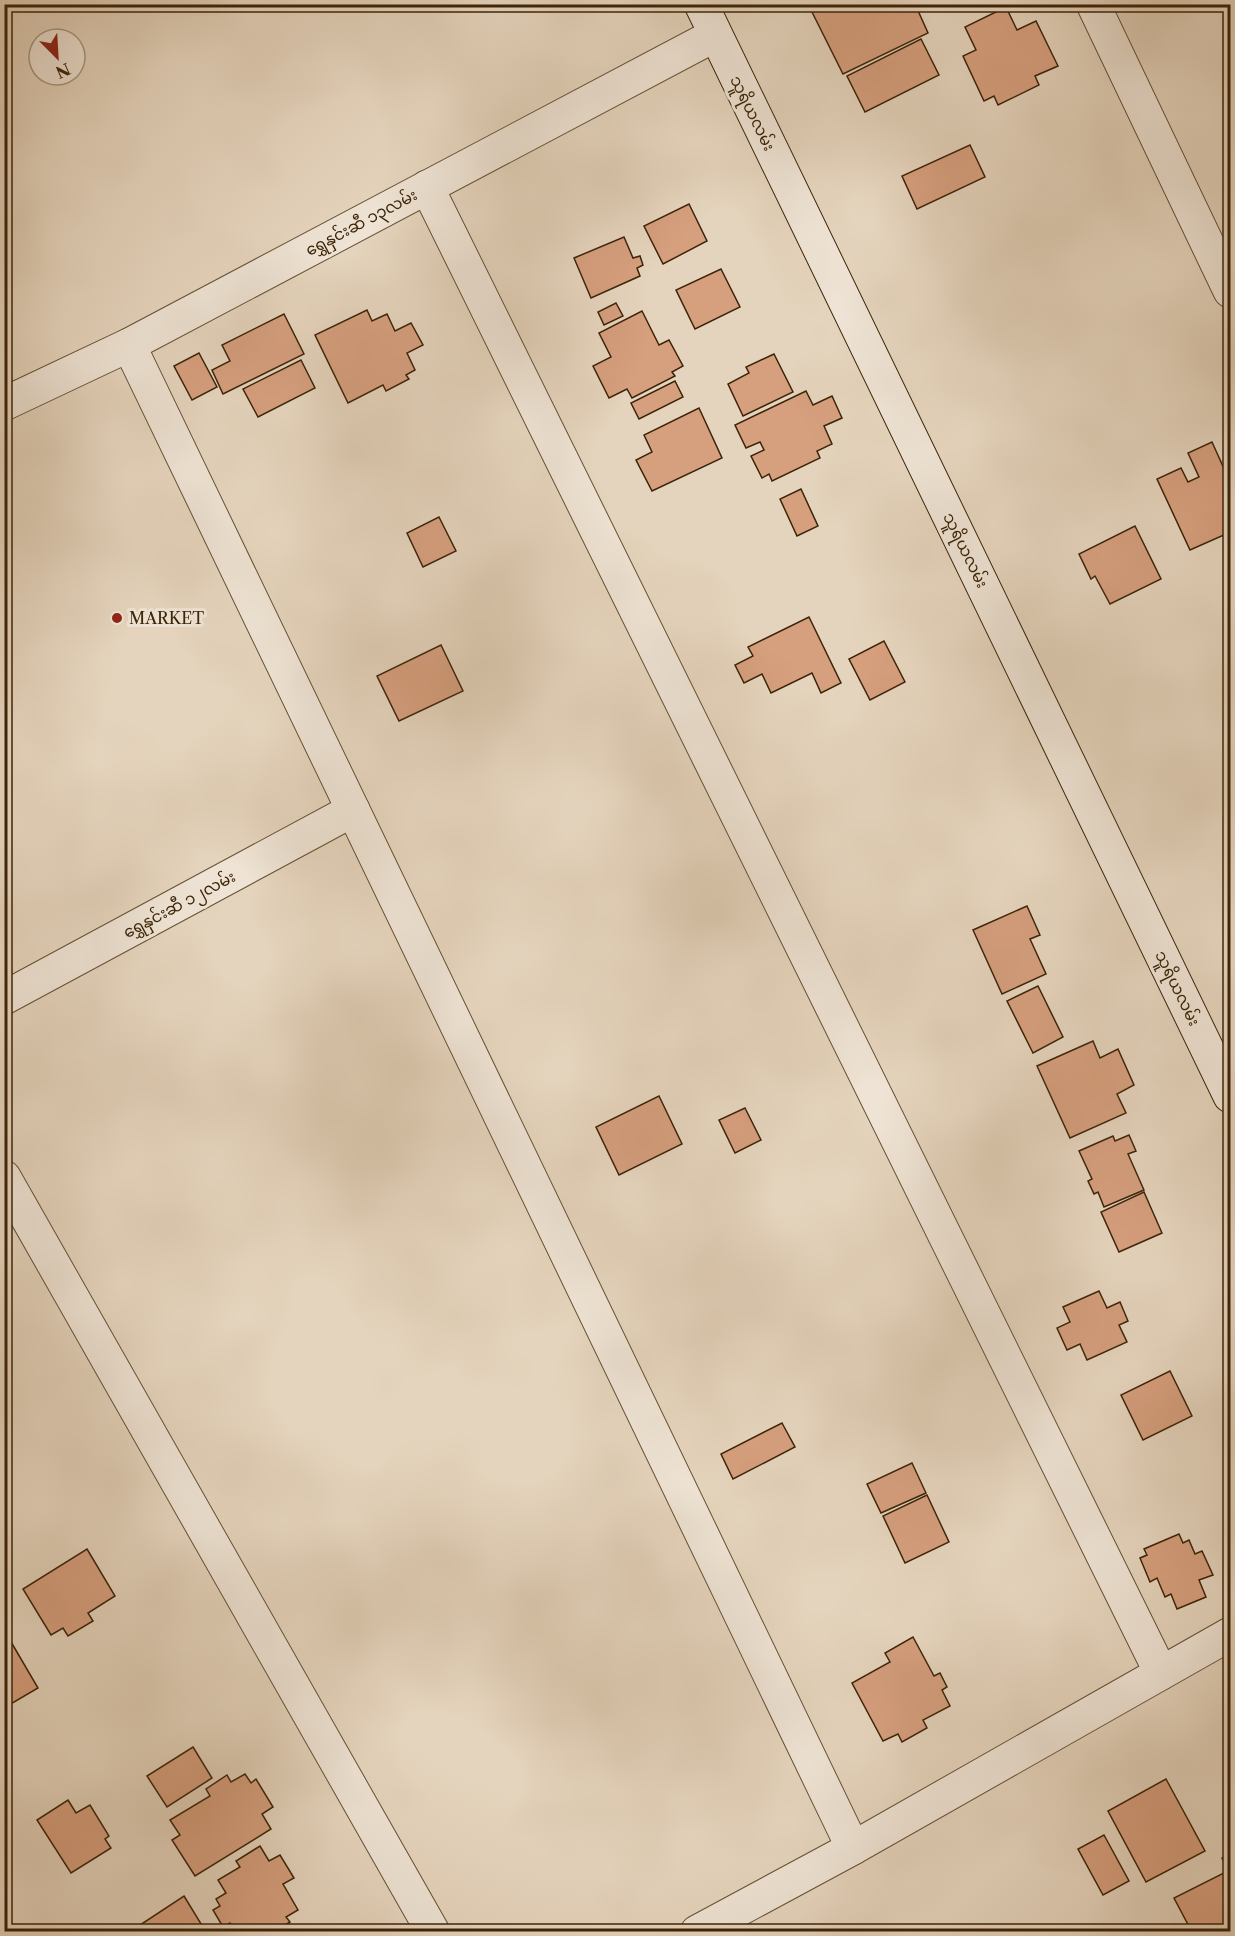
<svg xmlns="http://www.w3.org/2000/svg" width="1235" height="1936" viewBox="0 0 1235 1936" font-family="'Libre Caslon Text','Noto Sans Myanmar',serif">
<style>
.building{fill:#d69f7e;stroke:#3c2408;stroke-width:1.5}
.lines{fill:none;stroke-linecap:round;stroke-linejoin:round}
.street-casing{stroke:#665035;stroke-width:35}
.secondary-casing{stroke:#3c2408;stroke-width:35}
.street{stroke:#eee3d4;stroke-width:33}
.secondary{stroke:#eee3d4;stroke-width:33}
.poi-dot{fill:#8f2418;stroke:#eee3d4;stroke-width:2}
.labels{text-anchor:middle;stroke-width:6;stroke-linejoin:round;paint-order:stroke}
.street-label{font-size:16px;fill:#3c2408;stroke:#eee3d4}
.poi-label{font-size:16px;fill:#3c2408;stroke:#eee3d4;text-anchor:start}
</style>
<rect width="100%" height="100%" fill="#e5d4bd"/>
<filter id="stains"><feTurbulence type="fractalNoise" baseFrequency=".00333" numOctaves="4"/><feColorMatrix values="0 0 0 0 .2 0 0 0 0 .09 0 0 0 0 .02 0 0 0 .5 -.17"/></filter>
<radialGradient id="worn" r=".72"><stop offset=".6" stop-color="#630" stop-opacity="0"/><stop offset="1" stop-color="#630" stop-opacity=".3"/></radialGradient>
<!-- building -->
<g class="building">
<path d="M 808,4 L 851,4 L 852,8 L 859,4 L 915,4 L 928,33 L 843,74 Z"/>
<path d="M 1006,7 L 1017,30 L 1036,21 L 1058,66 L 1035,76 L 1039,85 L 998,105 L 994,96 L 984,101 L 963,56 L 976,50 L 965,27 Z"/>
<path d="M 921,39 L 939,75 L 865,112 L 847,76 Z"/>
<path d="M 970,145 L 985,177 L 917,209 L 902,176 Z"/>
<path d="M 689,204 L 707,241 L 663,264 L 644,226 Z"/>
<path d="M 624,237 L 633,258 L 640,256 L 643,265 L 637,268 L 640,276 L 591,298 L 574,258 Z"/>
<path d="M 721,269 L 740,307 L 695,329 L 676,290 Z"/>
<path d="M 616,303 L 623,316 L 604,325 L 598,312 Z"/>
<path d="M 367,310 L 372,321 L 387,314 L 395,331 L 411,323 L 423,345 L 407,353 L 415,370 L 406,375 L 409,379 L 386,391 L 383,385 L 348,403 L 315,335 Z"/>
<path d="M 642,311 L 659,345 L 669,340 L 683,366 L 672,372 L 675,376 L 632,398 L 627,389 L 609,398 L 593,366 L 611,357 L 599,333 Z"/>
<path d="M 284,314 L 304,354 L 223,394 L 212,370 L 230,361 L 222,345 Z"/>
<path d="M 199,353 L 217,387 L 192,400 L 174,366 Z"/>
<path d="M 774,354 L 793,392 L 743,416 L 728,384 L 749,373 L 746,367 Z"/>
<path d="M 301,360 L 315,388 L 258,417 L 243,389 Z"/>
<path d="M 675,381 L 683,397 L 639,419 L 631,403 Z"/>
<path d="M 806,391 L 813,405 L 832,396 L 842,418 L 824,426 L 832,444 L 817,451 L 820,458 L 772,481 L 769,474 L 762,478 L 751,456 L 764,450 L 760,442 L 746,448 L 735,425 Z"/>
<path d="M 699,408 L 722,458 L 652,491 L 636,460 L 652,452 L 644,435 Z"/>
<path d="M 1212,442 L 1230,482 L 1230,544 L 1226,534 L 1190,550 L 1157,479 L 1181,468 L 1188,482 L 1199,477 L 1188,453 Z"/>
<path d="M 801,489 L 818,526 L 797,536 L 780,499 Z"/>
<path d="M 439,517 L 456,551 L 423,567 L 407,533 Z"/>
<path d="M 1135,526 L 1161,579 L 1110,604 L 1095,576 L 1091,579 L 1079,554 Z"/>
<path d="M 809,617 L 841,683 L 821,693 L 812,673 L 771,693 L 762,674 L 744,683 L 735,665 L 753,656 L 748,647 Z"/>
<path d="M 884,641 L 905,682 L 870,700 L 849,659 Z"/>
<path d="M 441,645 L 463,691 L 399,721 L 377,676 Z"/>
<path d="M 1027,906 L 1040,935 L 1030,939 L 1046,974 L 1002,994 L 973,930 Z"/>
<path d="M 1038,986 L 1063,1037 L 1033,1053 L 1007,1001 Z"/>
<path d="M 1093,1041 L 1100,1058 L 1118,1049 L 1134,1085 L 1117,1094 L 1126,1113 L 1070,1138 L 1037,1066 Z"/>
<path d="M 659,1096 L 682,1144 L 619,1175 L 596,1127 Z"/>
<path d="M 745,1108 L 761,1140 L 735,1153 L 719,1120 Z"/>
<path d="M 1129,1135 L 1136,1151 L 1128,1154 L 1144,1190 L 1104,1207 L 1098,1192 L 1094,1194 L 1088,1181 L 1092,1179 L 1079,1151 L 1113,1136 L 1115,1141 Z"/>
<path d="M 1144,1192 L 1162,1233 L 1119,1252 L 1101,1212 Z"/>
<path d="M 1099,1291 L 1107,1308 L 1120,1302 L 1128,1321 L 1119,1325 L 1127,1342 L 1087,1360 L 1080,1344 L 1067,1350 L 1057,1328 L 1070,1322 L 1063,1307 Z"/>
<path d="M 1170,1371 L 1192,1416 L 1143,1440 L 1121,1395 Z"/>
<path d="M 782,1423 L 795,1447 L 733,1479 L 721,1454 Z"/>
<path d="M 912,1463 L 926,1493 L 881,1513 L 867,1484 Z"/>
<path d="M 927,1495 L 949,1542 L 905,1563 L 883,1516 Z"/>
<path d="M 1179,1534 L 1183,1543 L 1189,1540 L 1195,1554 L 1202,1551 L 1213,1575 L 1199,1580 L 1206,1597 L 1177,1609 L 1171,1594 L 1165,1597 L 1157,1578 L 1150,1582 L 1140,1558 L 1147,1555 L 1144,1549 Z"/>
<path d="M 87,1549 L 115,1596 L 88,1613 L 93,1621 L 68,1636 L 63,1628 L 51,1635 L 23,1589 Z"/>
<path d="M 7,1635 L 38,1688 L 4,1708 L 4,1637 Z"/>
<path d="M 913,1637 L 934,1676 L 940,1673 L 947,1687 L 942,1690 L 950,1706 L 923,1720 L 927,1728 L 902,1742 L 898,1734 L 883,1741 L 852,1683 L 890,1662 L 885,1653 Z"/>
<path d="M 193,1747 L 212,1778 L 167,1807 L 147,1776 Z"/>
<path d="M 245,1774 L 251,1783 L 256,1779 L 273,1807 L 262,1814 L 271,1829 L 195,1876 L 172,1840 L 180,1835 L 170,1820 L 210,1796 L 206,1789 L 227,1775 L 231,1782 Z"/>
<path d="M 1166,1779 L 1205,1851 L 1146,1882 L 1108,1811 Z"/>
<path d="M 68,1800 L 76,1813 L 90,1805 L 109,1836 L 105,1839 L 111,1848 L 71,1873 L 37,1820 Z"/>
<path d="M 1104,1835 L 1129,1881 L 1103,1895 L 1078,1849 Z"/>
<path d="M 260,1846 L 269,1861 L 280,1855 L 294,1878 L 283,1884 L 298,1910 L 286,1917 L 290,1922 L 274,1932 L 235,1932 L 230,1923 L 223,1927 L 213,1910 L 220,1906 L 216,1899 L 226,1893 L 218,1880 L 240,1867 L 236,1861 Z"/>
<path d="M 1230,1854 L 1230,1932 L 1192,1932 L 1174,1898 L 1228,1871 L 1222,1858 Z"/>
<path d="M 184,1896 L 206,1932 L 144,1932 L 140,1925 Z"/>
</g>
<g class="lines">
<!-- street casing -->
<g class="street-casing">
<g id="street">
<path d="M 1093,4 L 1230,291"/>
<path d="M 427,187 L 1161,1673"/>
<path d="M 129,345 L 853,1848"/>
<path d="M 4,404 L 129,345 L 715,35"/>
<path d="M 4,998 L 353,810"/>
<path d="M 4,1177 L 433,1932"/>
<path d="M 697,1932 L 853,1848 L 1230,1634"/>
</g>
</g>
<!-- secondary casing -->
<g class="secondary-casing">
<path id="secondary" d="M 701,4 L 1230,1096"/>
</g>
<!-- street -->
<use href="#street" class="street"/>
<!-- secondary -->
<use href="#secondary" class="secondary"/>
</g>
<!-- markers -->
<circle class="poi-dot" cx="117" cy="618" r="6"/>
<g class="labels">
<!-- street labels -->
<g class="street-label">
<text transform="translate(753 113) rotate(64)" y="6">သူရိယလမ်း</text>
<text transform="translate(361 222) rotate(-28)" y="6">ရွှေနှင်းဆီ ၁၃လမ်း</text>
<text transform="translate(966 550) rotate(64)" y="6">သူရိယလမ်း</text>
<text transform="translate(179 904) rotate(-28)" y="6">ရွှေနှင်းဆီ ၁၂လမ်း</text>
<text transform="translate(1178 988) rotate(64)" y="6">သူရိယလမ်း</text>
</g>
<!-- poi labels -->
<g class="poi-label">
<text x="129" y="624">MARKET</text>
</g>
</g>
<!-- margin -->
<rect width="1235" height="1936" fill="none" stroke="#e5d4bd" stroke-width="24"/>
<rect x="6" y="6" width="1223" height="1924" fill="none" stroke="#3c2408" stroke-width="3"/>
<rect x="12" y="12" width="1211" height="1912" fill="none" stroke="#3c2408" stroke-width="1.5"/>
<!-- north arrow -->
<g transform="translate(57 57) rotate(156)"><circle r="28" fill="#eee3d4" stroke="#a79782" stroke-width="1.5"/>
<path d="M0-4.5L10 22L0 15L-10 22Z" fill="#8f2418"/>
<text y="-9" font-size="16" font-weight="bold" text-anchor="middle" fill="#3c2408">N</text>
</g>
<rect width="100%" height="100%" filter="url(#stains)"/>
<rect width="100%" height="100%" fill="url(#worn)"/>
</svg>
